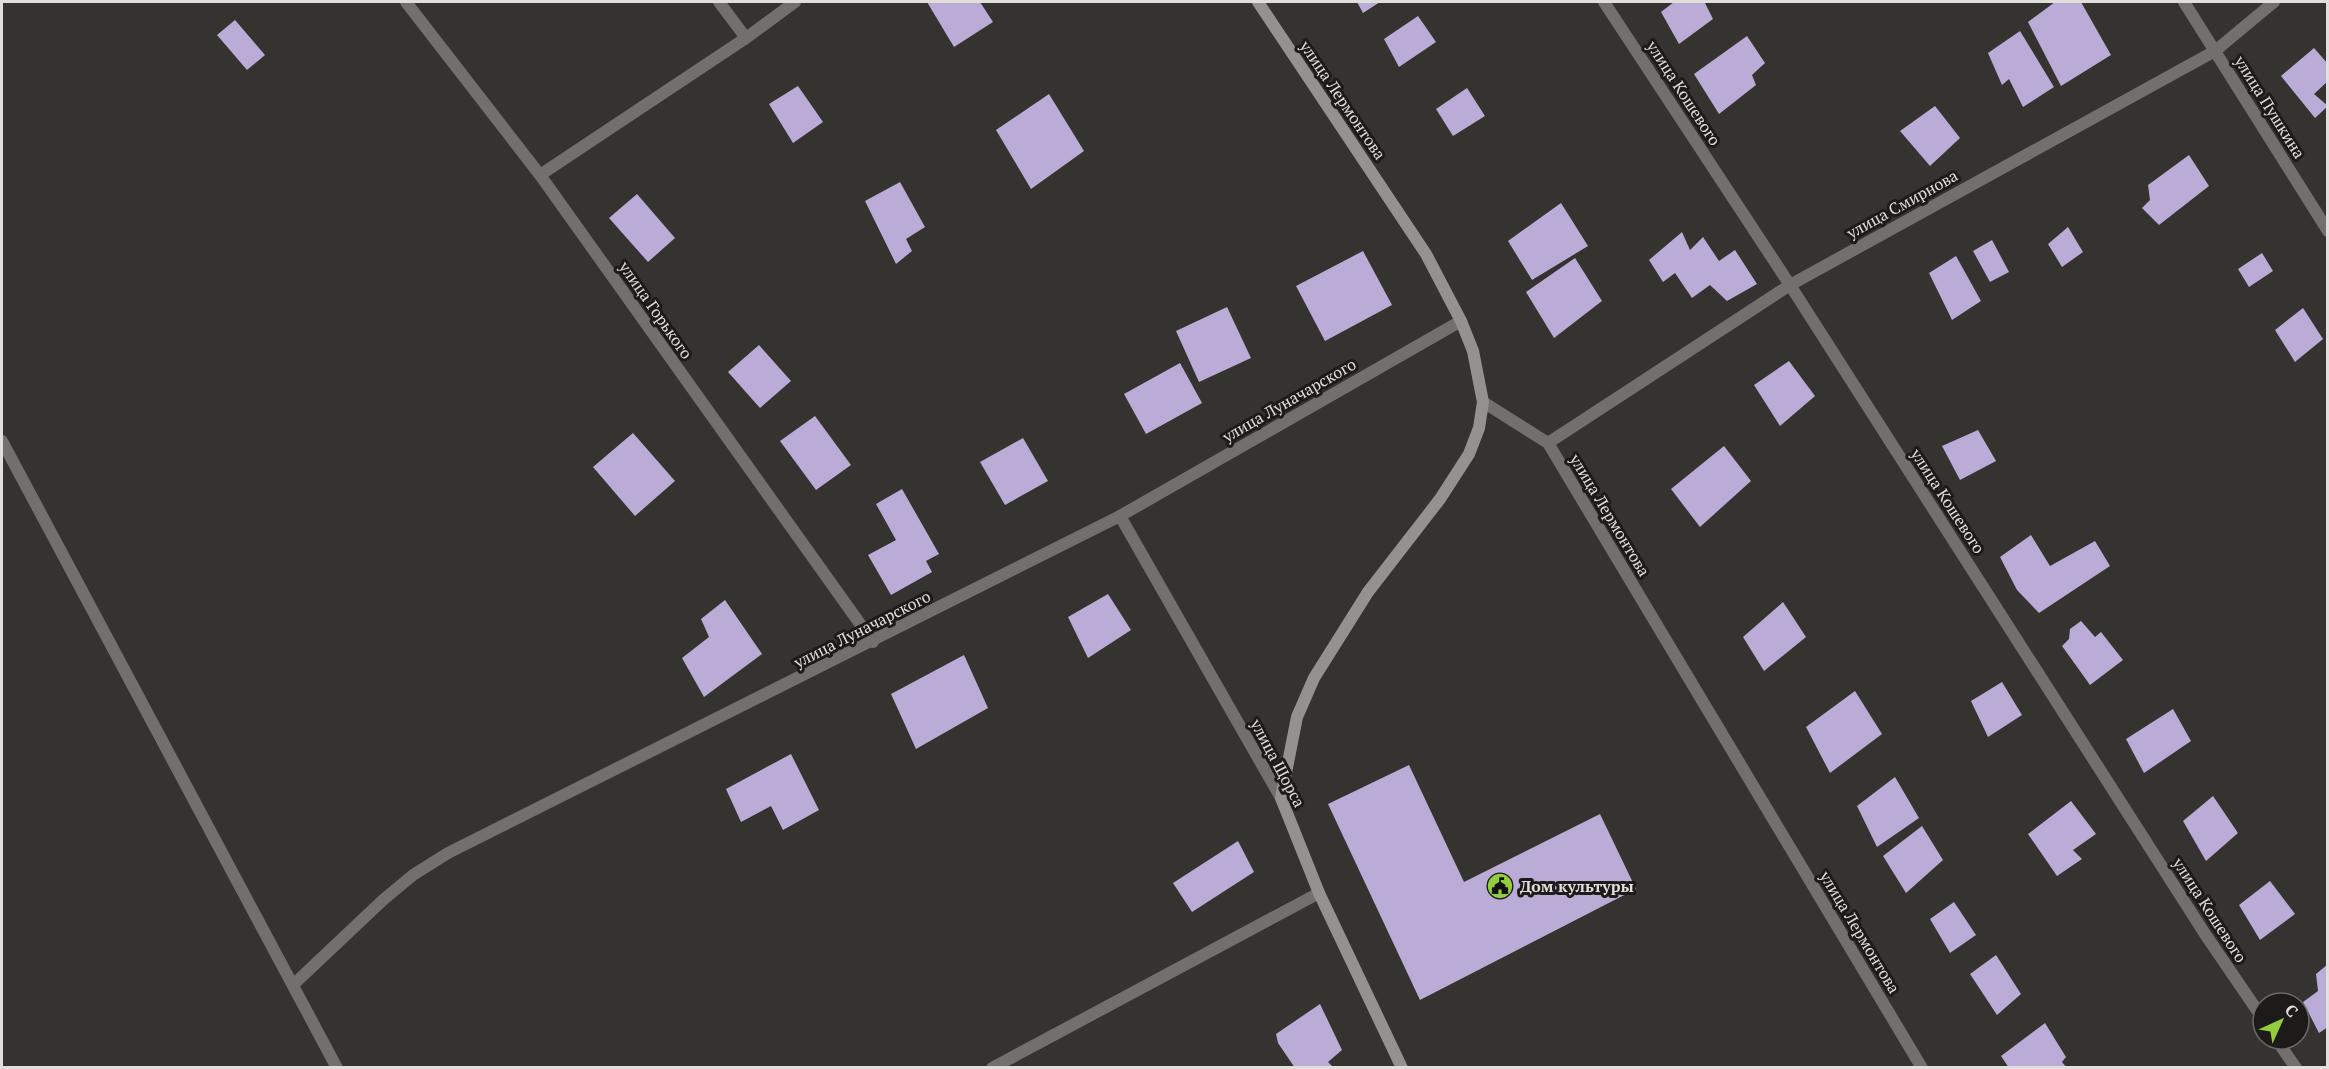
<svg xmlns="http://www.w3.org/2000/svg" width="2329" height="1069" viewBox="0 0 2329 1069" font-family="'PT Serif',serif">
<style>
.building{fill:#baacd6}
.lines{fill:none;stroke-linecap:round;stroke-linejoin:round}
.street{stroke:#726f6e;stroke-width:12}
.secondary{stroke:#94918f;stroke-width:12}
.labels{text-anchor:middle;stroke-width:6;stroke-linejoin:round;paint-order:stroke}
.street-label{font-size:16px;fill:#e0dfdc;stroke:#1c1b19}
.poi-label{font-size:16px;font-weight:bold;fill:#e0dfdc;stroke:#1c1b19;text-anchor:start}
</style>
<rect width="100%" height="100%" fill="#35332f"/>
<!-- building -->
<g class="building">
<path d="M 927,2 L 980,2 L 993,22 L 954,47 Z"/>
<path d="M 1357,2 L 1380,2 L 1363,13 Z"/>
<path d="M 1674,2 L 1707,2 L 1705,3 L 1713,19 L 1679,44 L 1661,12 Z"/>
<path d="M 2055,2 L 2081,2 L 2111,55 L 2061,86 L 2028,22 Z"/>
<path d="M 1418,16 L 1436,42 L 1399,67 L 1384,39 Z"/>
<path d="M 235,20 L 265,55 L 247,70 L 217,35 Z"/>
<path d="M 2020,31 L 2054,87 L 2023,107 L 2009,79 L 2002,85 L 1988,53 Z"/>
<path d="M 1747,36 L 1765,63 L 1752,75 L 1756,85 L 1719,114 L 1694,74 Z"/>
<path d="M 2314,48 L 2328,64 L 2328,81 L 2314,94 L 2328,106 L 2315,118 L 2281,76 Z"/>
<path d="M 798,86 L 823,122 L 793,143 L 769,104 Z"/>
<path d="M 1467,88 L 1485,116 L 1453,136 L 1436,109 Z"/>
<path d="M 1049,94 L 1084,151 L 1031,189 L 996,130 Z"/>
<path d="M 1935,106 L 1960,138 L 1930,166 L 1900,131 Z"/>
<path d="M 2189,155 L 2209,186 L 2159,225 L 2142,208 L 2150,200 L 2148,185 Z"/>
<path d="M 900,182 L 925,227 L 906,239 L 912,251 L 896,264 L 865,201 Z"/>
<path d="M 637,194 L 675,238 L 648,262 L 609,218 Z"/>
<path d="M 1561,203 L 1588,246 L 1532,280 L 1508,241 Z"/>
<path d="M 2068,227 L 2083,252 L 2062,267 L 2048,244 Z"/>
<path d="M 1682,232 L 1690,250 L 1703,237 L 1719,261 L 1735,250 L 1757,284 L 1727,301 L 1710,285 L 1692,298 L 1675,273 L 1663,282 L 1649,260 Z"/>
<path d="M 1992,240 L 2009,272 L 1990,282 L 1973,251 Z"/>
<path d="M 1363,251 L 1392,305 L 1325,341 L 1296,286 Z"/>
<path d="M 2262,253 L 2273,271 L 2249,287 L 2238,269 Z"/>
<path d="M 1956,256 L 1981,301 L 1952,320 L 1929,273 Z"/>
<path d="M 1575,258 L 1602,301 L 1554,338 L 1526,292 Z"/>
<path d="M 1227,307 L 1251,358 L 1199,382 L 1176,331 Z"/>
<path d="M 2303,308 L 2323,339 L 2295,362 L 2275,330 Z"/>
<path d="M 759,345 L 791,381 L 760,408 L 728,372 Z"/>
<path d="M 1789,361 L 1815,396 L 1780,426 L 1754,385 Z"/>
<path d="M 1180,363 L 1202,403 L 1146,434 L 1124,394 Z"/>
<path d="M 815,416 L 851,465 L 816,490 L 780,441 Z"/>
<path d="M 1978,430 L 1996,461 L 1960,480 L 1942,446 Z"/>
<path d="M 633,433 L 675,481 L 635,516 L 593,467 Z"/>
<path d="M 1023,438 L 1048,481 L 1005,505 L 980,462 Z"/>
<path d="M 1724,446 L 1751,481 L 1700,527 L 1671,489 Z"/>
<path d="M 902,489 L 939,554 L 926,561 L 932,572 L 891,595 L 868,555 L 896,540 L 876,504 Z"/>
<path d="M 2031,535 L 2050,566 L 2095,541 L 2110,566 L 2039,613 L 2017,590 L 2000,557 Z"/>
<path d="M 1108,594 L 1131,630 L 1088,658 L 1068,617 Z"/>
<path d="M 725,600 L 762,654 L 704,697 L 682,658 L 709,637 L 701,619 Z"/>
<path d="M 1783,602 L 1806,637 L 1764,671 L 1743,637 Z"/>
<path d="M 2081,621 L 2095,637 L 2101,632 L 2123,660 L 2090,685 L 2062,646 L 2069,639 L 2070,629 Z"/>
<path d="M 964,655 L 988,708 L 916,749 L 891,694 Z"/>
<path d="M 2002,682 L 2022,715 L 1988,737 L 1971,701 Z"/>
<path d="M 1855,691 L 1882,734 L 1830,773 L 1806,727 Z"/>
<path d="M 2173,709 L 2191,741 L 2144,773 L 2126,739 Z"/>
<path d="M 791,754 L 819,810 L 783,830 L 771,806 L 741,822 L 726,789 Z"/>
<path d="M 1409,765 L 1464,882 L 1600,814 L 1636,889 L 1420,1000 L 1328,804 Z"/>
<path d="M 1895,777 L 1919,818 L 1877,847 L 1857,806 Z"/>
<path d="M 2213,796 L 2238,833 L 2206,861 L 2183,821 Z"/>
<path d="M 2071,801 L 2096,834 L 2073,850 L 2082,859 L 2057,876 L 2028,834 Z"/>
<path d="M 1922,826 L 1943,860 L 1906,893 L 1883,856 Z"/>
<path d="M 1238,841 L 1254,872 L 1192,912 L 1173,883 Z"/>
<path d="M 2270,881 L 2295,914 L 2260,940 L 2239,905 Z"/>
<path d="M 1954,902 L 1976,935 L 1950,953 L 1930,919 Z"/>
<path d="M 1996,955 L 2021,994 L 1997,1015 L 1970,974 Z"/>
<path d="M 2328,964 L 2328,1027 L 2319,1033 L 2303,1002 L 2318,991 L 2316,974 Z"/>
<path d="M 1320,1004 L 1342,1050 L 1328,1062 L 1334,1068 L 1295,1068 L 1278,1043 L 1276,1034 Z"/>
<path d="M 2045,1023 L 2066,1057 L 2062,1062 L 2067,1068 L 2009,1068 L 2001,1056 Z"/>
</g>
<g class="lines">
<!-- street -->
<g class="street">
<path d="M 406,2 L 540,175 L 873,642"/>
<path d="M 719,2 L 746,38"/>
<path d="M 1604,2 L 1790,285 L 2205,934 L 2263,1019"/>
<path d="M 2184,2 L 2328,231"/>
<path d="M 540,175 L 746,38 L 795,2"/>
<path d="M 1483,402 L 1548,443 L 1922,1068"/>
<path d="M 2,441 L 337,1068"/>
<path d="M 1548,443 L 1790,285 L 2215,51 L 2274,2"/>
<path d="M 1120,516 L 1281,798"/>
<path d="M 293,985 L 383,900 L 413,875 L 448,853 L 1120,516 L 1461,321"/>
<path d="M 2276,1039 L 2296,1068"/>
<path d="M 992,1068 L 1319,893"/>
</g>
<!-- secondary -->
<path class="secondary" d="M 1258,2 L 1426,254 L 1461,321 L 1473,351 L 1483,402 L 1479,428 L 1469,454 L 1440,499 L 1368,592 L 1314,678 L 1297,717 L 1281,798 L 1319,893 L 1402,1068"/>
</g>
<!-- icons -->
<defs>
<g id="civic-disc" transform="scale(1.35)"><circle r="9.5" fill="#93cd3d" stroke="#1c1b19"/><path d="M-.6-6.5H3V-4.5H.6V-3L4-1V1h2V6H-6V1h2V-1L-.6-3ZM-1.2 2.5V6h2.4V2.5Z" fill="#111"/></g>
</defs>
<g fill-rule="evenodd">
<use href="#civic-disc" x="1500" y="886"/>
</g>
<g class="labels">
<!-- street labels -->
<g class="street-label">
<text transform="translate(1684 93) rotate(57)" y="6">улица Кошевого</text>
<text transform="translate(1343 100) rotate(56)" y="6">улица Лермонтова</text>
<text transform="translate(2270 107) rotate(58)" y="6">улица Пушкина</text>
<text transform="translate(1902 204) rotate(-29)" y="6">улица Смирнова</text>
<text transform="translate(656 310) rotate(55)" y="6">улица Горького</text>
<text transform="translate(1289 400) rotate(-30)" y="6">улица Луначарского</text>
<text transform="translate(1948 501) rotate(57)" y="6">улица Кошевого</text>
<text transform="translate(1610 515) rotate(59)" y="6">улица Лермонтова</text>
<text transform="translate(862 629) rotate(-27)" y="6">улица Луначарского</text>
<text transform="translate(1278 763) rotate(62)" y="6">улица Щорса</text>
<text transform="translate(2210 910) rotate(57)" y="6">улица Кошевого</text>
<text transform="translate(1860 932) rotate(59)" y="6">улица Лермонтова</text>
</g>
<!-- poi labels -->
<g class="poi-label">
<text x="1520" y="892">Дом культуры</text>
</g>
</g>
<!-- border -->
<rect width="2329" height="1069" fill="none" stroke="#e0dfdc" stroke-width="6"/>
<!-- north arrow -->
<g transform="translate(2281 1021) rotate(45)"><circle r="28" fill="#1c1b19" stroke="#6a6967" stroke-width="1.5"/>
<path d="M0-4.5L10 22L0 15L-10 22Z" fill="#93cd3d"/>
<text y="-9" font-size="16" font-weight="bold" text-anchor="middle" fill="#e0dfdc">С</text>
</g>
</svg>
